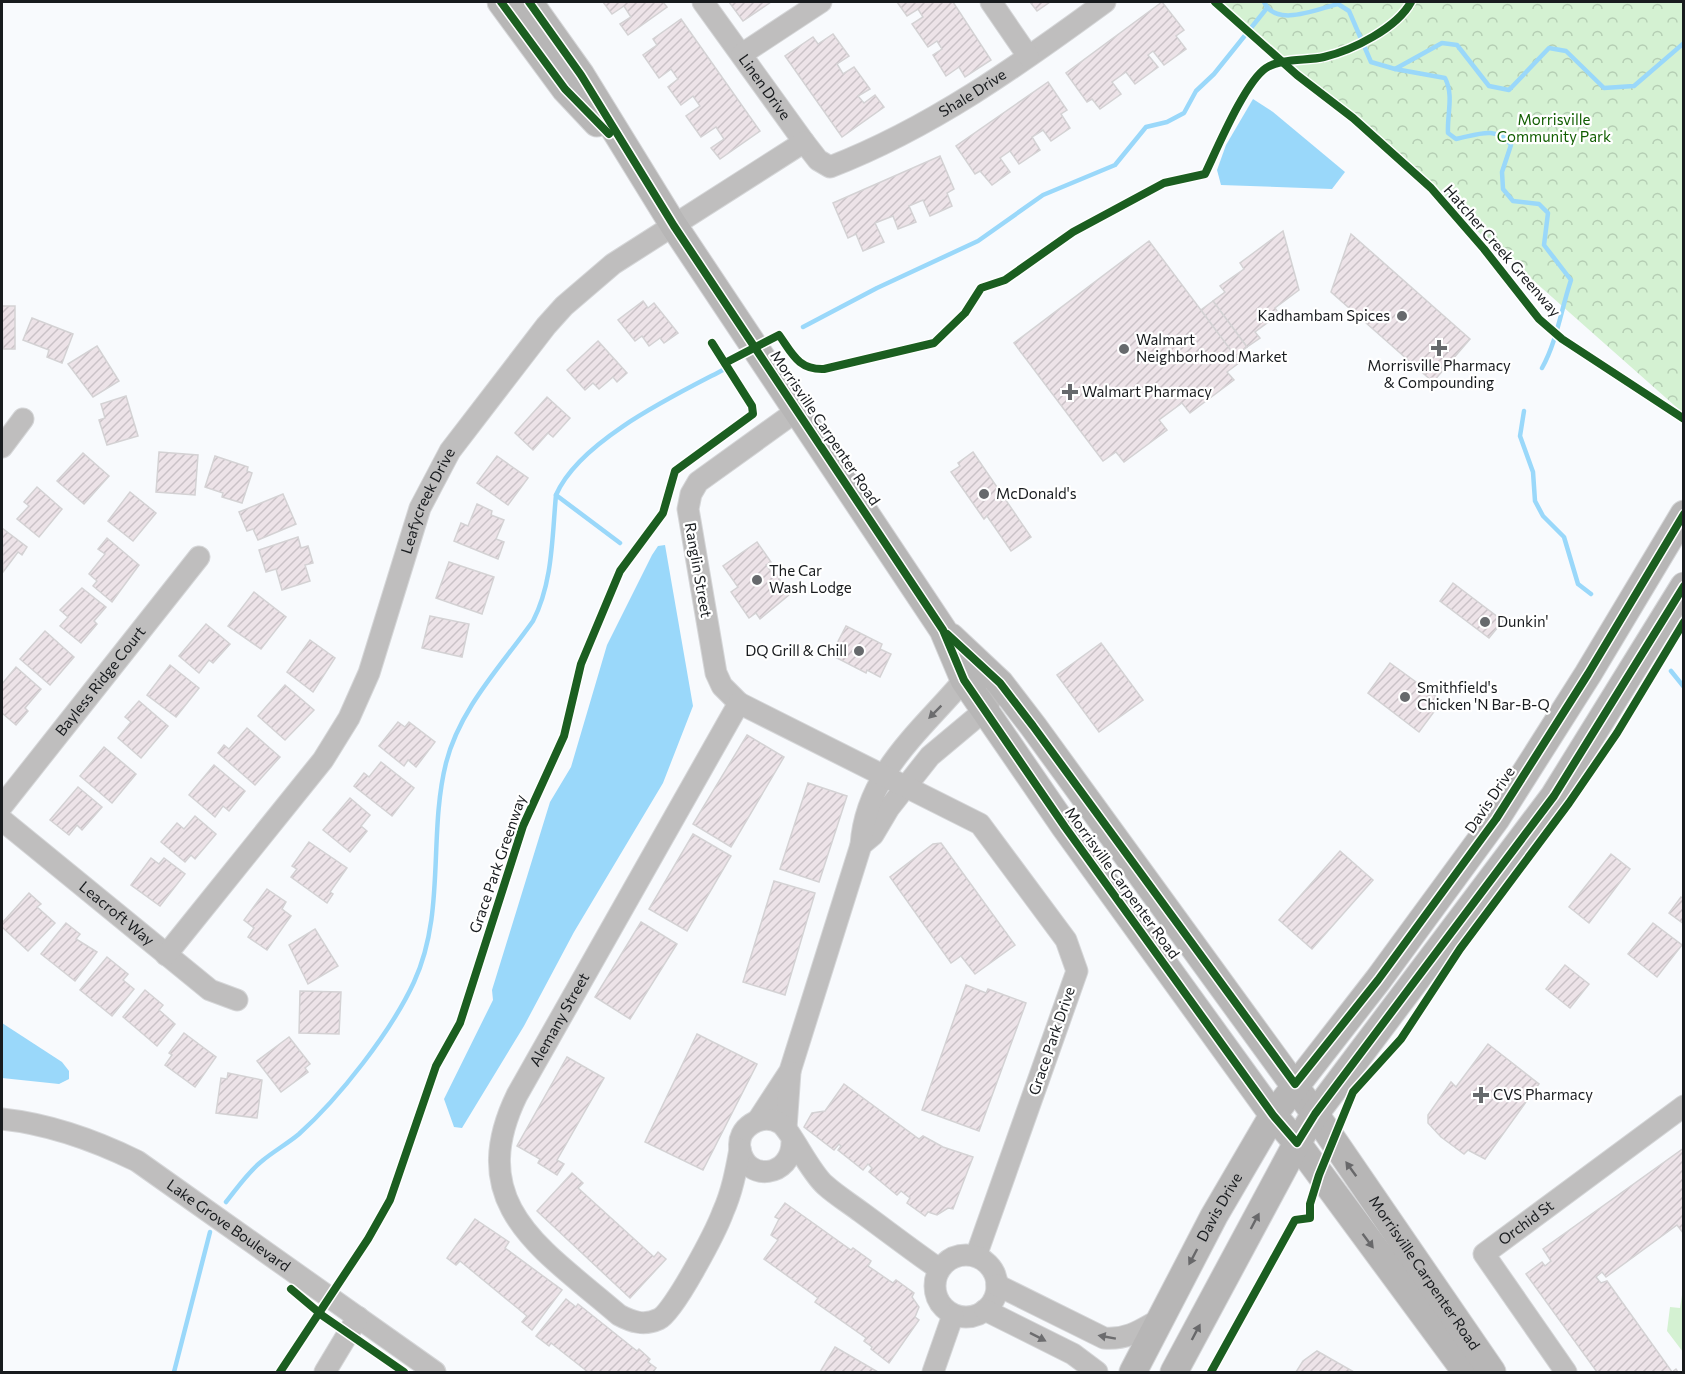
<svg xmlns="http://www.w3.org/2000/svg" width="1685" height="1374" viewBox="0 0 1685 1374" font-family="Commissioner,sans-serif">
<style>
.green{fill:#d4f1d2}
.park{fill:url(#park-crowns)}
.water{fill:#9ad8fa}
.lines{fill:none;stroke-linecap:round;stroke-linejoin:round}
.stream{stroke:#9ad8fa;stroke-width:4.5}
.building{fill:url(#building-hatch);stroke:#d4d2d4;stroke-width:1.5}
.minor-casing{stroke:#d5d6d8;stroke-width:23}
.major-casing{stroke:#d5d6d8;stroke-width:29}
.minor{stroke:#bfbebe;stroke-width:21}
.major{stroke:#b7b6b6;stroke-width:27}
.cycleway-casing{stroke:#fff;stroke-width:11}
.cycleway{stroke:#1b5e20;stroke-width:8}
.oneway{fill:#6c6c6e}
.oneway2{fill:#68686a}
.poi-dot{fill:#66696c;stroke:#fff;stroke-width:2}
.labels{text-anchor:middle;stroke-width:4.5;stroke-linejoin:round;paint-order:stroke}
.street-label{font-size:15px;fill:#181b1e;stroke:#fff}
.park-label{font-size:15px;fill:#105d00;stroke:#fff}
.poi-label{font-size:15px;fill:#181b1e;stroke:#fff;text-anchor:start}
</style>
<defs>
<pattern id="park-crowns" width="20" height="18" patternUnits="userSpaceOnUse" patternTransform="scale(1.5)"><rect width="20" height="18" fill="#d4f1d2"/><path d="M2 6a3 3 0 1 1 6 0M12 15a3 3 0 1 1 6 0" fill="none" stroke="#b5ceb4"/></pattern>
<pattern id="building-hatch" width="6" height="6" patternUnits="userSpaceOnUse" patternTransform="scale(1.5)"><rect width="6" height="6" fill="#ede3e8"/><path d="M-1 1l2-2M0 6l6-6M5 7l2-2" fill="none" stroke="#cac2c7"/></pattern>
</defs>
<rect width="100%" height="100%" fill="#f8fafd"/>
<!-- green -->
<path class="green" d="M 1682,1295 L 1683,1296 L 1683,1352 L 1667,1331 L 1670,1307 L 1680,1308 Z"/>
<!-- park -->
<path class="park" d="M 1218,2 L 1683,2 L 1683,413 L 1258,37 Z"/>
<!-- water -->
<g class="water">
<path d="M 1253,99 L 1273,112 L 1345,172 L 1332,189 L 1221,185 L 1217,170 L 1226,145 Z"/>
<path d="M 665,545 L 693,706 L 663,783 L 574,932 L 524,1026 L 462,1128 L 454,1127 L 444,1099 L 493,1000 L 492,990 L 550,802 L 571,767 L 607,645 L 652,555 L 658,546 Z"/>
<path d="M 2,1023 L 62,1062 L 69,1071 L 69,1079 L 59,1084 L 2,1078 Z"/>
</g>
<g class="lines">
<!-- stream -->
<g class="stream">
<path d="M 1264,2 C 1276,28 1317,9 1338,4 L 1349,11 L 1371,62 L 1395,69 L 1442,43 L 1457,45 L 1489,86 L 1509,90 L 1549,48 L 1566,51 L 1604,88 L 1634,86 L 1684,43"/>
<path d="M 1395,69 L 1445,78 C 1454,95 1447,114 1448,133 L 1456,139 C 1477,135 1496,125 1511,145 L 1502,172 L 1503,189 L 1513,201 L 1539,204 L 1548,213 L 1544,245 L 1571,280 C 1561,310 1557,341 1542,368"/>
<path d="M 803,327 L 877,288 L 978,241 L 1043,195 L 1115,165 L 1146,127 L 1167,122 L 1184,113 L 1196,91 L 1214,74 L 1267,8"/>
<path d="M 1524,411 L 1520,436 L 1533,472 L 1535,501 L 1543,516 L 1564,537 L 1578,584 L 1591,594"/>
<path d="M 556,495 L 620,543"/>
<path d="M 1671,671 L 1684,687"/>
<path d="M 226,1202 C 238,1187 248,1172 262,1161 C 274,1151 287,1144 299,1134 C 339,1098 391,1032 414,982 C 446,913 428,835 446,763 C 460,708 502,665 533,621 C 553,582 552,537 556,495 C 579,441 673,396 723,370"/>
<path d="M 174,1372 L 210,1232"/>
</g>
</g>
<!-- building -->
<g class="building">
<path d="M 603,2 L 663,2 L 667,7 L 628,35 L 620,24 L 631,17 L 624,6 L 612,14 Z"/>
<path d="M 729,2 L 771,2 L 743,21 Z"/>
<path d="M 897,2 L 953,2 L 991,60 L 965,77 L 959,67 L 946,76 L 933,55 L 942,49 L 937,41 L 928,47 L 912,24 L 923,17 L 918,9 L 907,16 Z"/>
<path d="M 1030,2 L 1050,2 L 1037,11 Z"/>
<path d="M 1162,2 L 1184,30 L 1176,36 L 1186,49 L 1164,65 L 1153,51 L 1148,55 L 1158,67 L 1135,84 L 1126,72 L 1112,82 L 1121,94 L 1100,109 L 1092,99 L 1087,102 L 1066,73 Z"/>
<path d="M 681,19 L 760,131 L 720,159 L 711,148 L 724,139 L 716,127 L 701,137 L 686,116 L 700,106 L 693,96 L 681,105 L 668,87 L 678,79 L 671,69 L 659,78 L 643,55 L 657,45 L 653,39 Z"/>
<path d="M 833,34 L 849,56 L 837,64 L 843,74 L 854,67 L 870,89 L 858,96 L 864,103 L 875,95 L 884,107 L 842,137 L 785,56 L 813,37 L 818,44 Z"/>
<path d="M 1048,82 L 1067,110 L 1061,114 L 1070,128 L 1051,141 L 1043,130 L 1032,137 L 1040,150 L 1019,164 L 1010,151 L 1000,158 L 1010,172 L 992,185 L 980,171 L 975,174 L 956,146 Z"/>
<path d="M 940,156 L 954,189 L 947,193 L 952,206 L 930,216 L 923,200 L 909,206 L 916,222 L 898,229 L 893,216 L 875,223 L 884,242 L 863,251 L 856,234 L 848,238 L 833,203 Z"/>
<path d="M 1283,231 L 1299,290 L 1275,308 L 1279,314 L 1255,332 L 1260,338 L 1247,347 L 1213,301 L 1225,292 L 1220,286 L 1244,269 L 1240,263 Z"/>
<path d="M 1351,234 L 1470,339 L 1433,382 L 1331,292 Z"/>
<path d="M 1149,241 L 1240,362 L 1227,372 L 1234,380 L 1190,413 L 1182,403 L 1159,420 L 1167,430 L 1124,462 L 1116,452 L 1103,461 L 1014,343 Z"/>
<path d="M 643,301 L 648,308 L 654,303 L 678,333 L 664,343 L 660,338 L 649,346 L 642,336 L 635,341 L 618,320 Z"/>
<path d="M 1213,301 L 1247,347 L 1235,356 L 1201,310 Z"/>
<path d="M 2,306 L 15,306 L 15,349 L 3,349 Z"/>
<path d="M 32,318 L 73,334 L 62,363 L 47,357 L 49,350 L 23,340 Z"/>
<path d="M 598,341 L 627,373 L 617,382 L 613,377 L 599,389 L 593,383 L 585,390 L 567,370 Z"/>
<path d="M 97,346 L 119,381 L 93,397 L 68,364 Z"/>
<path d="M 126,396 L 138,436 L 107,445 L 99,420 L 105,418 L 101,404 Z"/>
<path d="M 547,397 L 570,418 L 553,437 L 548,433 L 533,450 L 515,433 Z"/>
<path d="M 159,452 L 198,455 L 195,495 L 156,492 Z"/>
<path d="M 973,452 L 1031,537 L 1011,551 L 987,516 L 984,519 L 951,472 L 960,466 L 958,463 Z"/>
<path d="M 83,453 L 109,476 L 84,504 L 57,481 Z"/>
<path d="M 215,456 L 248,467 L 247,471 L 252,473 L 242,503 L 222,497 L 223,493 L 205,487 Z"/>
<path d="M 497,456 L 528,478 L 508,505 L 477,483 Z"/>
<path d="M 37,487 L 62,509 L 39,537 L 17,519 L 29,506 L 24,502 Z"/>
<path d="M 130,492 L 156,513 L 133,541 L 108,521 Z"/>
<path d="M 283,494 L 296,524 L 258,540 L 253,529 L 247,531 L 239,512 Z"/>
<path d="M 477,504 L 492,511 L 491,515 L 504,520 L 496,539 L 504,542 L 498,559 L 454,541 L 461,523 L 468,526 Z"/>
<path d="M 2,528 L 27,547 L 22,555 L 18,552 L 3,572 Z"/>
<path d="M 298,537 L 301,548 L 308,546 L 313,563 L 305,565 L 310,581 L 282,590 L 276,569 L 266,572 L 259,550 Z"/>
<path d="M 107,538 L 139,565 L 112,602 L 93,586 L 97,581 L 89,574 L 105,554 L 98,549 Z"/>
<path d="M 757,542 L 771,562 L 766,565 L 772,573 L 774,571 L 790,594 L 760,619 L 756,613 L 749,618 L 731,592 L 738,587 L 723,566 Z"/>
<path d="M 449,562 L 494,577 L 482,614 L 436,598 Z"/>
<path d="M 1453,583 L 1503,621 L 1489,638 L 1440,601 Z"/>
<path d="M 82,588 L 106,607 L 94,621 L 97,624 L 81,643 L 60,626 L 68,617 L 60,610 Z"/>
<path d="M 254,592 L 286,617 L 261,649 L 228,626 Z"/>
<path d="M 430,616 L 469,624 L 462,657 L 422,648 Z"/>
<path d="M 206,624 L 230,644 L 213,663 L 209,660 L 199,673 L 179,656 Z"/>
<path d="M 846,626 L 882,644 L 880,649 L 891,654 L 880,677 L 867,670 L 866,673 L 831,655 Z"/>
<path d="M 45,631 L 74,657 L 50,685 L 20,659 Z"/>
<path d="M 310,640 L 335,658 L 313,692 L 287,672 Z"/>
<path d="M 1101,643 L 1143,700 L 1099,732 L 1057,675 Z"/>
<path d="M 1390,663 L 1442,701 L 1419,732 L 1368,693 Z"/>
<path d="M 170,665 L 199,688 L 176,717 L 147,695 Z"/>
<path d="M 16,667 L 41,689 L 25,708 L 28,711 L 16,725 L 2,713 L 2,684 Z"/>
<path d="M 285,685 L 314,710 L 285,740 L 258,716 Z"/>
<path d="M 139,701 L 168,726 L 141,758 L 118,738 L 131,722 L 125,717 Z"/>
<path d="M 398,722 L 405,727 L 409,722 L 435,742 L 416,767 L 408,760 L 404,766 L 379,746 Z"/>
<path d="M 247,728 L 280,757 L 255,785 L 218,753 L 224,745 L 229,749 Z"/>
<path d="M 747,735 L 784,757 L 731,847 L 693,824 Z"/>
<path d="M 104,747 L 136,774 L 112,803 L 80,776 Z"/>
<path d="M 381,762 L 414,788 L 392,816 L 354,786 L 364,773 L 369,777 Z"/>
<path d="M 214,765 L 245,791 L 229,811 L 223,806 L 215,817 L 189,795 Z"/>
<path d="M 808,783 L 847,796 L 819,882 L 780,869 Z"/>
<path d="M 78,787 L 102,807 L 82,830 L 77,825 L 69,835 L 50,820 Z"/>
<path d="M 350,798 L 370,815 L 361,826 L 367,831 L 350,852 L 323,830 Z"/>
<path d="M 195,816 L 216,834 L 195,859 L 191,855 L 185,862 L 161,842 L 177,823 L 184,829 Z"/>
<path d="M 693,834 L 731,856 L 687,931 L 649,909 Z"/>
<path d="M 309,842 L 347,868 L 330,892 L 333,894 L 327,903 L 291,877 L 297,869 L 292,866 Z"/>
<path d="M 941,843 L 1015,945 L 975,974 L 961,956 L 951,963 L 890,877 L 933,844 Z"/>
<path d="M 1340,851 L 1373,880 L 1312,949 L 1279,920 Z"/>
<path d="M 1611,854 L 1630,869 L 1589,923 L 1569,907 Z"/>
<path d="M 151,858 L 159,864 L 164,858 L 185,874 L 160,906 L 131,885 Z"/>
<path d="M 774,881 L 815,893 L 785,995 L 743,982 Z"/>
<path d="M 267,889 L 286,902 L 282,909 L 291,916 L 267,950 L 248,937 L 254,928 L 244,920 Z"/>
<path d="M 29,893 L 41,904 L 37,907 L 55,923 L 28,951 L 2,927 L 2,923 Z"/>
<path d="M 1681,897 L 1684,899 L 1684,924 L 1669,913 Z"/>
<path d="M 641,922 L 677,944 L 630,1019 L 595,997 Z"/>
<path d="M 66,923 L 80,934 L 76,939 L 97,952 L 75,981 L 41,954 Z"/>
<path d="M 1653,923 L 1682,945 L 1657,977 L 1628,954 Z"/>
<path d="M 315,929 L 338,966 L 308,984 L 289,945 Z"/>
<path d="M 107,957 L 128,974 L 123,980 L 134,989 L 112,1016 L 80,990 Z"/>
<path d="M 1565,965 L 1589,984 L 1570,1008 L 1546,989 Z"/>
<path d="M 966,985 L 986,993 L 988,989 L 1026,1003 L 979,1131 L 922,1110 Z"/>
<path d="M 145,990 L 163,1005 L 159,1010 L 175,1024 L 157,1046 L 123,1017 Z"/>
<path d="M 300,991 L 341,992 L 339,1034 L 299,1033 Z"/>
<path d="M 184,1033 L 216,1057 L 195,1087 L 165,1065 L 172,1055 L 169,1053 Z"/>
<path d="M 697,1034 L 757,1064 L 703,1170 L 645,1142 Z"/>
<path d="M 289,1037 L 310,1064 L 305,1068 L 308,1072 L 281,1092 L 257,1061 Z"/>
<path d="M 1488,1044 L 1539,1084 L 1485,1159 L 1468,1150 L 1464,1154 L 1441,1137 L 1428,1123 L 1428,1115 L 1451,1082 L 1456,1087 Z"/>
<path d="M 567,1057 L 604,1078 L 557,1160 L 564,1164 L 557,1175 L 538,1163 L 540,1159 L 517,1146 Z"/>
<path d="M 228,1073 L 262,1080 L 257,1118 L 216,1113 L 221,1078 L 227,1079 Z"/>
<path d="M 844,1084 L 919,1139 L 923,1136 L 943,1147 L 973,1157 L 953,1209 L 948,1208 L 937,1215 L 928,1212 L 925,1216 L 907,1203 L 910,1198 L 901,1191 L 897,1195 L 869,1172 L 872,1168 L 868,1164 L 863,1170 L 838,1150 L 841,1146 L 839,1144 L 834,1150 L 804,1127 L 812,1113 L 825,1111 Z"/>
<path d="M 1684,1148 L 1684,1234 L 1677,1225 L 1606,1277 L 1602,1272 L 1596,1277 L 1601,1283 L 1607,1281 L 1672,1372 L 1676,1369 L 1678,1372 L 1597,1372 L 1526,1274 L 1542,1262 L 1545,1266 L 1551,1261 L 1543,1249 Z"/>
<path d="M 572,1173 L 583,1183 L 578,1188 L 654,1257 L 658,1252 L 666,1259 L 630,1298 L 537,1211 Z"/>
<path d="M 785,1203 L 851,1250 L 853,1248 L 871,1261 L 868,1266 L 893,1283 L 896,1280 L 914,1293 L 912,1297 L 919,1307 L 915,1317 L 919,1320 L 889,1363 L 871,1349 L 872,1347 L 864,1341 L 866,1338 L 815,1302 L 818,1298 L 764,1259 L 778,1240 L 771,1235 L 779,1219 L 775,1217 Z"/>
<path d="M 475,1219 L 509,1242 L 505,1248 L 562,1290 L 532,1330 L 522,1322 L 527,1316 L 460,1261 L 456,1265 L 447,1258 Z"/>
<path d="M 566,1299 L 576,1307 L 578,1304 L 637,1351 L 639,1349 L 650,1359 L 648,1362 L 656,1368 L 653,1372 L 588,1372 L 551,1343 L 549,1346 L 536,1336 Z"/>
<path d="M 835,1347 L 878,1372 L 820,1372 Z"/>
<path d="M 1317,1351 L 1354,1372 L 1296,1372 L 1303,1361 Z"/>
</g>
<g class="lines">
<!-- minor casing -->
<g class="minor-casing">
<g id="minor">
<path id="s1" d="M 703,2 L 804,142 L 818,160 L 830,167 C 931,128 1019,65 1105,2"/>
<path d="M 991,2 L 1028,56"/>
<path d="M 742,54 L 821,2"/>
<path d="M 2,447 L 23,419"/>
<path d="M 739,703 L 722,686 L 716,673 L 688,509 L 691,494 L 698,482 L 798,410"/>
<path id="s2" d="M 2,806 L 199,557"/>
<path id="s3" d="M 2,820 L 210,990 L 237,1000"/>
<path d="M 861,845 L 873,835 L 889,808 L 930,756 L 985,710 L 991,699"/>
<path id="s4" d="M 166,955 L 323,760 L 349,718 L 369,673 L 420,508 L 450,451 L 546,326 L 564,306 L 613,264 L 804,142"/>
<path id="s5" d="M 2,1119 C 49,1124 94,1140 137,1161 L 435,1372"/>
<path d="M 758,1120 L 790,1071 L 861,845 C 866,773 921,731 964,680 L 978,682"/>
<path d="M 786,1128 L 790,1072"/>
<path d="M 792,1142 C 792,1177 746,1183 740,1149 C 736,1128 761,1112 780,1123 C 791,1130 809,1171 825,1185 C 836,1195 849,1203 861,1212 C 887,1231 913,1251 939,1269"/>
<path id="s6" d="M 740,1149 C 736,1171 732,1192 723,1212 C 716,1231 674,1312 659,1319 C 644,1326 632,1322 619,1315 C 544,1250 463,1206 517,1095 L 739,703 L 980,824 L 1066,940 L 1077,971 L 976,1256"/>
<circle cx="966" cy="1286" r="31"/>
<path d="M 997,1285 L 1104,1338 C 1127,1340 1141,1330 1160,1319"/>
<path d="M 985,1310 L 1073,1354 L 1097,1372"/>
<path d="M 325,1372 L 358,1317"/>
<path d="M 933,1372 L 953,1315"/>
<path id="s7" d="M 1566,1372 L 1484,1254 L 1684,1106"/>
</g>
</g>
<!-- major casing -->
<g class="major-casing">
<g id="major">
<path d="M 501,2 L 565,89 L 597,123"/>
<path d="M 529,2 L 581,75 L 674,226 L 943,630 L 964,680 L 1065,827 L 1273,1115 L 1297,1143 L 1466,1372"/>
<path id="s8" d="M 951,637 L 1000,683 L 1033,726 L 1315,1114 L 1492,1372"/>
<path id="s9" d="M 1133,1372 L 1214,1216 L 1273,1115 L 1378,980 L 1496,819 L 1588,674 L 1684,514"/>
<path d="M 1174,1372 L 1297,1143 L 1315,1114 L 1554,796 L 1684,586"/>
</g>
</g>
<!-- minor -->
<use href="#minor" class="minor"/>
<!-- major -->
<use href="#major" class="major"/>
<!-- cycleway casing -->
<g class="cycleway-casing">
<g id="cycleway">
<path d="M 501,2 L 565,89 L 609,134"/>
<path d="M 529,2 L 581,75 L 674,226 L 943,630 L 964,680 L 1065,827 L 1273,1115 L 1297,1143 L 1315,1114 L 1554,796 L 1684,586"/>
<path d="M 1215,2 L 1297,75 L 1353,118 L 1431,188 L 1484,249 L 1539,319 L 1562,339 L 1684,419"/>
<path d="M 725,363 L 779,335 C 792,353 798,370 824,369 L 934,343 L 965,313 L 981,288 L 1005,280 L 1073,232 L 1164,183 L 1205,174 C 1217,149 1245,82 1266,68 C 1281,58 1307,61 1324,57 C 1353,50 1397,28 1411,2"/>
<path d="M 947,634 L 1000,683 L 1033,726 L 1295,1084 L 1378,980 L 1496,819 L 1588,674 L 1684,514"/>
<path d="M 291,1289 L 323,1316 L 404,1372"/>
<path d="M 280,1372 L 368,1239 L 390,1200 L 436,1066 L 460,1023 L 523,826 L 564,736 L 581,664 L 620,571 L 663,513 L 675,471 L 753,414 L 752,406 L 712,343"/>
<path d="M 1211,1372 L 1295,1220 L 1310,1218 L 1310,1204 L 1319,1175 L 1353,1092 L 1401,1039 L 1460,949 L 1569,803 L 1617,733 L 1684,622"/>
</g>
</g>
<!-- cycleway -->
<use href="#cycleway" class="cycleway"/>
</g>
<!-- one-way arrows -->
<defs><path id="oneway-solid" d="M-6-.8H1V-3.2L6.5 0L1 3.2V.8H-6Z" transform="scale(1.5)"/></defs>
<g class="oneway">
<use href="#oneway-solid" transform="translate(935 712) rotate(135)"/>
<use href="#oneway-solid" transform="translate(1038 1337) rotate(27)"/>
<use href="#oneway-solid" transform="translate(1107 1337) rotate(-170)"/>
</g>
<g class="oneway2">
<use href="#oneway-solid" transform="translate(1351 1169) rotate(-126)"/>
<use href="#oneway-solid" transform="translate(1255 1221) rotate(-62)"/>
<use href="#oneway-solid" transform="translate(1368 1241) rotate(53)"/>
<use href="#oneway-solid" transform="translate(1193 1257) rotate(118)"/>
<use href="#oneway-solid" transform="translate(1196 1332) rotate(-62)"/>
</g>
<!-- markers -->
<g class="poi-dot">
<circle cx="1402" cy="316" r="6"/>
<path d="M1436 339h6v6h6v6h-6v6h-6v-6h-6v-6h6z"/>
<circle cx="1124" cy="349" r="6"/>
<path d="M1067 383h6v6h6v6h-6v6h-6v-6h-6v-6h6z"/>
<circle cx="984" cy="494" r="6"/>
<circle cx="757" cy="580" r="6"/>
<circle cx="1485" cy="622" r="6"/>
<circle cx="859" cy="651" r="6"/>
<circle cx="1405" cy="697" r="6"/>
<path d="M1478 1086h6v6h6v6h-6v6h-6v-6h-6v-6h6z"/>
</g>
<g class="labels">
<!-- street labels -->
<g class="street-label">
<text dy="5" stroke="none"><textPath href="#s1" startOffset="105">Linen Drive</textPath></text>
<text dy="5" stroke="none"><textPath href="#s1" startOffset="370">Shale Drive</textPath></text>
<text transform="translate(1502 251) rotate(49)" y="5">Hatcher Creek Greenway</text>
<text transform="translate(825 428) rotate(56)" y="5">Morrisville Carpenter Road</text>
<text dy="5" stroke="none"><textPath href="#s4" startOffset="531">Leafycreek Drive</textPath></text>
<text transform="translate(698 570) rotate(80)" y="5">Ranglin Street</text>
<text dy="5" stroke="none"><textPath href="#s2" startOffset="159">Bayless Ridge Court</textPath></text>
<text transform="translate(1490 800) rotate(-56)" y="5">Davis Drive</text>
<text transform="translate(498 864) rotate(-71)" y="5">Grace Park Greenway</text>
<text transform="translate(1122 883) rotate(54)" y="5">Morrisville Carpenter Road</text>
<text dy="5" stroke="none"><textPath href="#s3" startOffset="148">Leacroft Way</textPath></text>
<text dy="5" stroke="none"><textPath href="#s6" startOffset="590">Alemany Street</textPath></text>
<text transform="translate(1052 1041) rotate(-71)" y="5">Grace Park Drive</text>
<text dy="5" stroke="none"><textPath href="#s9" startOffset="186">Davis Drive</textPath></text>
<text dy="5" stroke="none"><textPath href="#s7" startOffset="196">Orchid St</textPath></text>
<text dy="5" stroke="none"><textPath href="#s5" startOffset="254">Lake Grove Boulevard</textPath></text>
<text dy="5" stroke="none"><textPath href="#s8" startOffset="794">Morrisville Carpenter Road</textPath></text>
</g>
<!-- park labels -->
<g class="park-label">
<text x="1554" y="125">Morrisville<tspan x="1554" dy="17">Community Park</tspan></text>
</g>
<!-- poi labels -->
<g class="poi-label">
<text x="1390" y="321" text-anchor="end">Kadhambam Spices</text>
<text x="1136" y="345">Walmart<tspan x="1136" dy="17">Neighborhood Market</tspan></text>
<text x="1439" y="371" text-anchor="middle">Morrisville Pharmacy<tspan x="1439" dy="17">&amp; Compounding</tspan></text>
<text x="1082" y="397">Walmart Pharmacy</text>
<text x="996" y="499">McDonald's</text>
<text x="769" y="576">The Car<tspan x="769" dy="17">Wash Lodge</tspan></text>
<text x="1497" y="627">Dunkin'</text>
<text x="847" y="656" text-anchor="end">DQ Grill &amp; Chill</text>
<text x="1417" y="693">Smithfield's<tspan x="1417" dy="17">Chicken 'N Bar-B-Q</tspan></text>
<text x="1493" y="1100">CVS Pharmacy</text>
</g>
</g>
<!-- border -->
<rect width="1685" height="1374" fill="none" stroke="#181b1e" stroke-width="6"/>
</svg>
